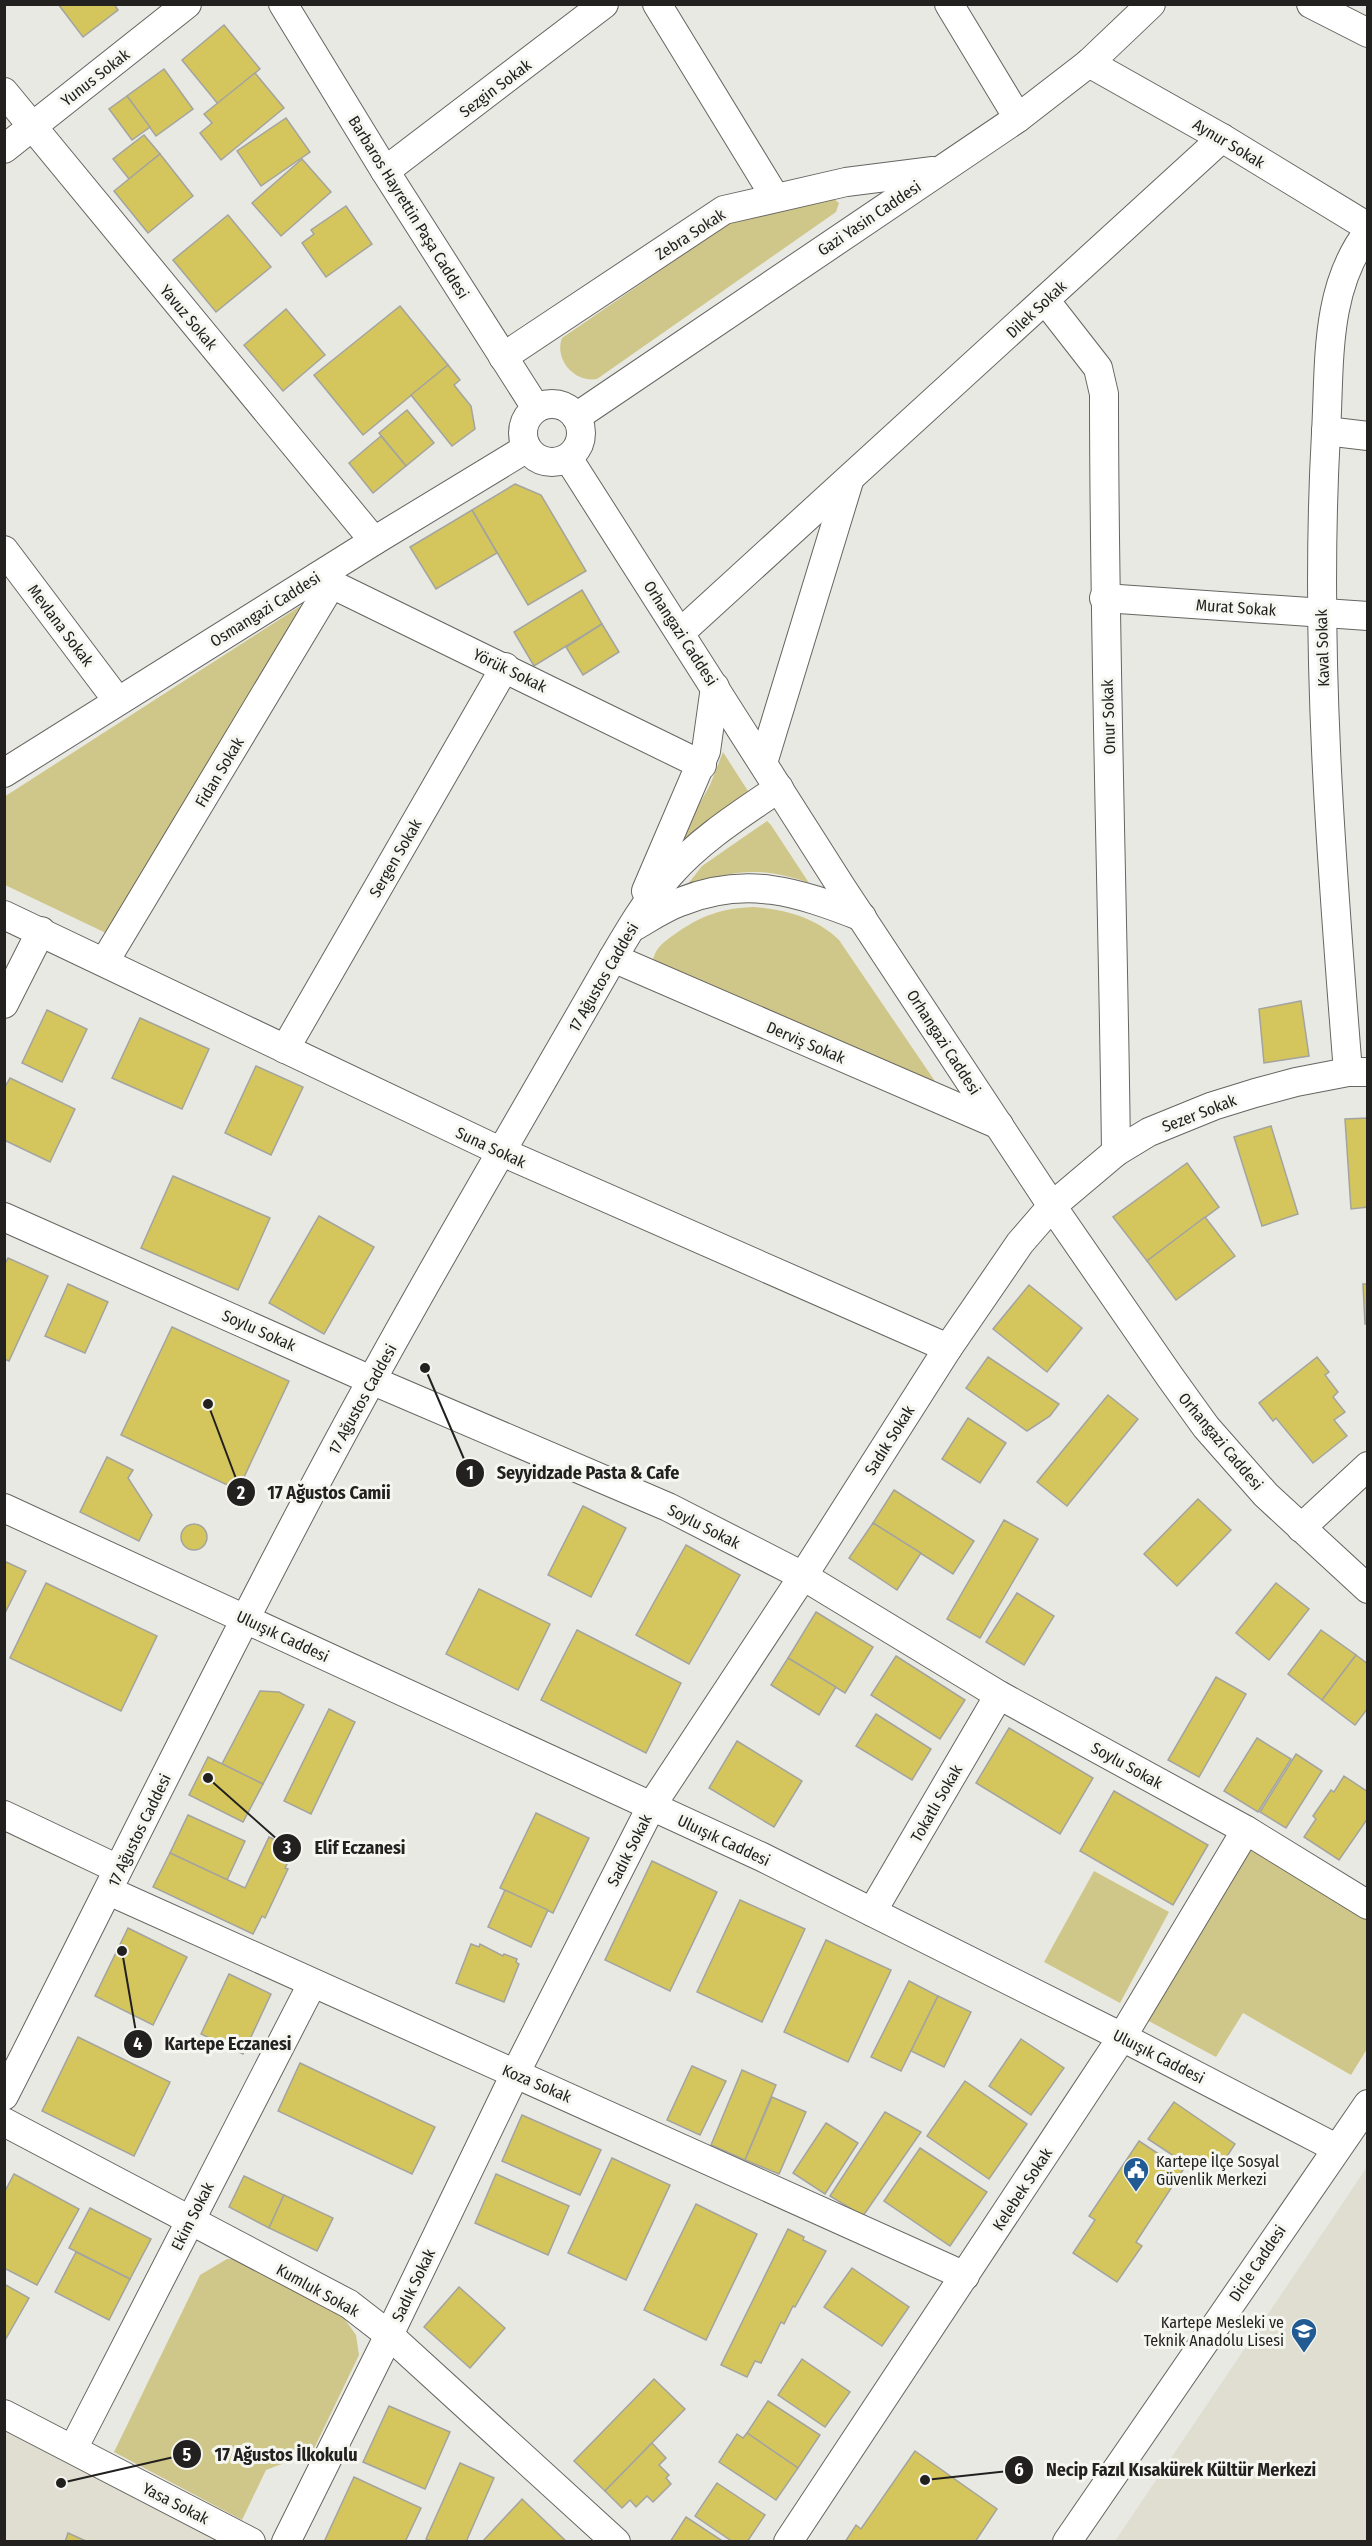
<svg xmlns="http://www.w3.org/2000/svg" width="1372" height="2546" viewBox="0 0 1372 2546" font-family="'Fira Sans Condensed',sans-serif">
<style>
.built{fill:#dfded1}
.green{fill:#cfc78a}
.building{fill:#d4c55d;stroke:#a4a49f;stroke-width:1.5}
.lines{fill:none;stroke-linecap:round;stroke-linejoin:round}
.minor-casing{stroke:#666561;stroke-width:30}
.minor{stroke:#fff;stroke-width:28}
.labels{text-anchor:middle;stroke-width:6;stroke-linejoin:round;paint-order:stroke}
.street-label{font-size:16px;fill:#222120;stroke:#f6f6f1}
.poi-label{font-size:16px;fill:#222120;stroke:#f6f6f1;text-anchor:start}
.leader{fill:none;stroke:#222120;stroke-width:2}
.callout-dot{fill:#222120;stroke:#f6f6f1;stroke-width:2}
.mark-label{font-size:18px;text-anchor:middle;font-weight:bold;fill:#fff}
.callout-label{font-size:18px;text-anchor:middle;font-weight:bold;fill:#222120;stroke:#f6f6f1;stroke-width:6;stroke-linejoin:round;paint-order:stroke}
</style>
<rect width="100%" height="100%" fill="#e9e9e4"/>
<!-- built -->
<g class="built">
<path d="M 1367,2167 L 1367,2541 L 1115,2541 Z"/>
<path d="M 5,2425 L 229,2541 L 5,2541 Z"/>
</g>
<!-- green -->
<g class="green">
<path d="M 834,199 L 839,203 L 836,212 L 597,379 C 574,383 554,359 562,338 L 735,219 Z"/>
<path d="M 305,603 L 106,933 L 5,885 L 4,797 Z"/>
<path d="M 723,752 L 748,791 L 677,844 L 710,785 Z"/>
<path d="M 767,821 L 771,825 L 809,883 C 762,866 730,869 684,889 L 702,866 Z"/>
<path d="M 754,907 C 786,910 815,917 839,940 L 941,1090 L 663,965 L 653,959 C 657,946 664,942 675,934 C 700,916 722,908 754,907 Z"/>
<path d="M 1251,1849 L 1367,1919 L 1367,2049 L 1351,2075 L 1243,2013 L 1216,2057 L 1143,2018 Z"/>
<path d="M 1094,1871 L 1169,1912 L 1120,2003 L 1044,1962 Z"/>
<path d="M 227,2259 L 244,2259 L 339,2311 L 356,2335 L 359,2355 L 309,2459 L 287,2462 L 266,2470 L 242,2520 L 114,2452 L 200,2275 Z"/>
</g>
<!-- building -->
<g class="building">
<path d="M 58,4 L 114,4 L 118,10 L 83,37 Z"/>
<path d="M 224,25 L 260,69 L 218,104 L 182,60 Z"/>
<path d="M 164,69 L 193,109 L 156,136 L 127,96 Z"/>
<path d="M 255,73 L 284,108 L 221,160 L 200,133 L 212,123 L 204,114 Z"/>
<path d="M 127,96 L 150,127 L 132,140 L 109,109 Z"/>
<path d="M 286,118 L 310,152 L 261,186 L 237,151 Z"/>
<path d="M 144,135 L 160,154 L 129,179 L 113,159 Z"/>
<path d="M 160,154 L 193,196 L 148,233 L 114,191 Z"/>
<path d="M 302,159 L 331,192 L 281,236 L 252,203 Z"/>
<path d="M 346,206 L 372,244 L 326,277 L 302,243 L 314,234 L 311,230 Z"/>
<path d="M 228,215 L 271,267 L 216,312 L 173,260 Z"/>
<path d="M 400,306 L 448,365 L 363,435 L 314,375 Z"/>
<path d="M 286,309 L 325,355 L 283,391 L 244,345 Z"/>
<path d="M 448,365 L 460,380 L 454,385 L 471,406 L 475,429 L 452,446 L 411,395 Z"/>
<path d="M 407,410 L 434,443 L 406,466 L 379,433 Z"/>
<path d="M 381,436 L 406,466 L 373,493 L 349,463 Z"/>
<path d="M 515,484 L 541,495 L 586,571 L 528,605 L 472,510 Z"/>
<path d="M 472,510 L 497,553 L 436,589 L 410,547 Z"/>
<path d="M 582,590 L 602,624 L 534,666 L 514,632 Z"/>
<path d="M 602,624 L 619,652 L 583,675 L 566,647 Z"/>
<path d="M 1301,1001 L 1309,1056 L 1264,1063 L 1259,1009 Z"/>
<path d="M 47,1010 L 87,1029 L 62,1082 L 22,1063 Z"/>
<path d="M 140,1018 L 209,1049 L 182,1109 L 112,1078 Z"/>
<path d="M 256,1066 L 303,1087 L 271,1155 L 225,1133 Z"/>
<path d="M 10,1078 L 75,1109 L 50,1162 L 4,1140 L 4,1089 Z"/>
<path d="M 1368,1118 L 1368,1207 L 1351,1209 L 1345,1119 Z"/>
<path d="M 1271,1126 L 1298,1214 L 1262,1226 L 1234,1137 Z"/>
<path d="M 1187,1163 L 1219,1207 L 1147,1261 L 1113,1217 Z"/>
<path d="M 173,1176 L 270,1218 L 238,1290 L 141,1248 Z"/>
<path d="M 319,1216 L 374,1247 L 324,1334 L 269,1303 Z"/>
<path d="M 1205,1217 L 1235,1256 L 1176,1300 L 1147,1261 Z"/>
<path d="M 8,1258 L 48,1276 L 9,1361 L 4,1359 L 4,1266 Z"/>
<path d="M 68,1284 L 108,1302 L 85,1353 L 45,1336 Z"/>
<path d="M 1363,1284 L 1368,1284 L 1368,1324 L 1365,1324 Z"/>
<path d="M 1029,1285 L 1082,1328 L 1047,1372 L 993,1329 Z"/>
<path d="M 172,1327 L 289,1381 L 238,1490 L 121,1435 Z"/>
<path d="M 988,1357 L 1059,1404 L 1050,1416 L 1027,1431 L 966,1388 Z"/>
<path d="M 1317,1357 L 1329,1372 L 1325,1375 L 1338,1392 L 1333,1397 L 1345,1412 L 1334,1420 L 1347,1436 L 1313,1463 L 1276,1418 L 1273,1421 L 1259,1403 Z"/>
<path d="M 1108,1395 L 1138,1419 L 1067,1506 L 1037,1482 Z"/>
<path d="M 968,1418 L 1006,1443 L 980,1483 L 942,1459 Z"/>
<path d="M 107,1457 L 133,1470 L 128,1478 L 152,1515 L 139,1541 L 80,1512 Z"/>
<path d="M 894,1490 L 974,1541 L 953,1574 L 873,1523 Z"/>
<path d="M 1198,1499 L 1231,1530 L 1177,1586 L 1144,1554 Z"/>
<path d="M 583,1506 L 626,1528 L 591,1597 L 548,1575 Z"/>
<path d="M 1004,1520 L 1038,1539 L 980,1638 L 947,1619 Z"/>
<path d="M 873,1523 L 921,1553 L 897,1590 L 849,1558 Z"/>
<circle cx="194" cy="1537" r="13"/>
<path d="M 686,1545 L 740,1575 L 689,1664 L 636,1635 Z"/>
<path d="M 4,1561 L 26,1571 L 4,1615 Z"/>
<path d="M 46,1583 L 157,1636 L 121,1711 L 10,1658 Z"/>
<path d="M 1276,1583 L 1309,1609 L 1269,1660 L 1236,1633 Z"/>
<path d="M 479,1589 L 550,1624 L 518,1690 L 446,1654 Z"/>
<path d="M 1017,1593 L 1054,1616 L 1024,1665 L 986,1642 Z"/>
<path d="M 816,1612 L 873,1647 L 845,1693 L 788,1658 Z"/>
<path d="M 577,1630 L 681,1683 L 646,1753 L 541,1700 Z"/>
<path d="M 1321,1630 L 1356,1655 L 1322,1700 L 1288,1674 Z"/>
<path d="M 1356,1655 L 1368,1664 L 1368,1708 L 1355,1725 L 1322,1700 Z"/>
<path d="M 896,1656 L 965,1700 L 940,1739 L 871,1695 Z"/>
<path d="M 788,1658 L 836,1687 L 819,1715 L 771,1685 Z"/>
<path d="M 1216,1677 L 1246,1694 L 1199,1777 L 1168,1760 Z"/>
<path d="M 260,1691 L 279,1692 L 304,1705 L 263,1784 L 222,1764 Z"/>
<path d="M 329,1709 L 355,1722 L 311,1814 L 284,1801 Z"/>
<path d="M 876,1714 L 931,1749 L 912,1780 L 856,1746 Z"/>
<path d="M 1009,1728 L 1093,1778 L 1060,1834 L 976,1783 Z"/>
<path d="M 1257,1738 L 1291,1759 L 1258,1812 L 1224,1791 Z"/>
<path d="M 737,1741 L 802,1781 L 774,1827 L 709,1788 Z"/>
<path d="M 1296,1754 L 1322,1771 L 1286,1828 L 1260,1812 Z"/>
<path d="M 208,1757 L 263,1784 L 243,1822 L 189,1795 Z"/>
<path d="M 1344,1776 L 1368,1792 L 1368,1818 L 1339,1860 L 1304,1837 L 1316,1819 L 1313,1816 L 1331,1790 L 1334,1792 Z"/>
<path d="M 1114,1791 L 1208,1845 L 1173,1905 L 1080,1851 Z"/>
<path d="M 536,1813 L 589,1838 L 553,1913 L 500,1888 Z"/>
<path d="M 188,1815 L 245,1841 L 227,1880 L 170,1853 Z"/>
<path d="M 269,1837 L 295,1849 L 285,1868 L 288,1869 L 265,1918 L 262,1916 L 253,1934 L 153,1887 L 170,1853 L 245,1888 Z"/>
<path d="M 652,1861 L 717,1892 L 670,1991 L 605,1960 Z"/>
<path d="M 505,1890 L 548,1910 L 531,1947 L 488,1927 Z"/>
<path d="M 740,1900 L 805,1929 L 762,2022 L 697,1992 Z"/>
<path d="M 128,1928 L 187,1957 L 153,2025 L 95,1996 Z"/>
<path d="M 826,1940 L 891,1970 L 848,2062 L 784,2032 Z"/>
<path d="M 471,1944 L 479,1947 L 480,1944 L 503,1956 L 504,1954 L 517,1959 L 516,1962 L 519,1964 L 504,2002 L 456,1983 Z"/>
<path d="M 229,1974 L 271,1994 L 243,2054 L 201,2034 Z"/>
<path d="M 909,1981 L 938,1996 L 901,2071 L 871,2057 Z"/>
<path d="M 938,1996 L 971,2012 L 944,2067 L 911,2051 Z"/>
<path d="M 78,2037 L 170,2082 L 134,2156 L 42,2111 Z"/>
<path d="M 1021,2039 L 1064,2068 L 1031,2115 L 989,2086 Z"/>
<path d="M 300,2063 L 435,2127 L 412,2174 L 278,2111 Z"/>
<path d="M 692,2066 L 726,2081 L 700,2135 L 667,2120 Z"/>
<path d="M 742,2070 L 776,2085 L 745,2160 L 711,2145 Z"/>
<path d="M 965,2081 L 1027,2124 L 989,2179 L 927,2136 Z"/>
<path d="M 772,2097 L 806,2112 L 779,2174 L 745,2160 Z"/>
<path d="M 1174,2102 L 1235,2144 L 1220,2167 L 1211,2162 L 1209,2165 L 1192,2168 L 1148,2139 Z"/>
<path d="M 885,2112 L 921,2132 L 863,2216 L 830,2196 Z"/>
<path d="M 522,2115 L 601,2150 L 580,2195 L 502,2161 Z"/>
<path d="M 826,2123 L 858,2143 L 825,2194 L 793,2173 Z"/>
<path d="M 1139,2141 L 1183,2170 L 1136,2242 L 1142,2246 L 1117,2282 L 1073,2253 L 1095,2220 L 1089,2216 Z"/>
<path d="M 920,2148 L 987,2192 L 950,2246 L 884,2201 Z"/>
<path d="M 612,2158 L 670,2185 L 626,2280 L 568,2253 Z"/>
<path d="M 14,2174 L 79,2209 L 37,2285 L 4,2268 L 4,2193 Z"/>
<path d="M 496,2174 L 569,2206 L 548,2255 L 475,2223 Z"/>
<path d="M 244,2176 L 284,2195 L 269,2228 L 229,2207 Z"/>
<path d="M 284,2195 L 333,2218 L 317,2251 L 269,2228 Z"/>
<path d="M 696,2204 L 757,2234 L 706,2340 L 644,2310 Z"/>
<path d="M 90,2208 L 151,2239 L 130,2279 L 69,2248 Z"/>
<path d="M 788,2229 L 804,2237 L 803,2240 L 826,2251 L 795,2307 L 793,2306 L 784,2324 L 781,2322 L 761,2363 L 755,2361 L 747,2377 L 721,2365 Z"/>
<path d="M 76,2252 L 130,2279 L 109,2320 L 55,2292 Z"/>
<path d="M 852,2268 L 909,2307 L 882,2346 L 824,2307 Z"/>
<path d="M 4,2284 L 29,2298 L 4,2342 Z"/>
<path d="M 459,2287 L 505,2328 L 470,2368 L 424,2327 Z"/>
<path d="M 802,2359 L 850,2392 L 825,2427 L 778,2395 Z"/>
<path d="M 654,2379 L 685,2409 L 605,2491 L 574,2461 Z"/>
<path d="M 768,2401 L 820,2435 L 798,2468 L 747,2433 Z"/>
<path d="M 389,2406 L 450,2432 L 425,2489 L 363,2462 Z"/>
<path d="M 747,2433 L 798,2468 L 776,2500 L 719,2462 L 737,2434 L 743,2438 Z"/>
<path d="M 652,2443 L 666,2458 L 659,2465 L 669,2475 L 666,2478 L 671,2484 L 653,2502 L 647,2496 L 636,2507 L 630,2500 L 622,2508 L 605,2491 Z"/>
<path d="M 915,2451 L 997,2509 L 975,2542 L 845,2542 L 856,2525 L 861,2529 Z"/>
<path d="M 460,2463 L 494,2478 L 466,2542 L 432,2542 L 426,2539 Z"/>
<path d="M 354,2477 L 421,2508 L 405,2542 L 324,2542 Z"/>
<path d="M 717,2483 L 765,2515 L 747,2542 L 733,2542 L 695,2516 Z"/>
<path d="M 522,2499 L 567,2542 L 482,2542 Z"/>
<path d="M 686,2517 L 724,2542 L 670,2542 Z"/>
<path d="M 68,2533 L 88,2542 L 65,2542 Z"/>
</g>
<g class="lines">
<!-- minor casing -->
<g class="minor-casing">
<g id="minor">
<path d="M 283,4 L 385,171 L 536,408"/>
<path d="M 657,4 L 775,197"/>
<path d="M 949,4 L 1018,118"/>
<path d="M 1311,4 L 1368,33"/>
<path d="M 1089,63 L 1222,138 L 1368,227"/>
<path d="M 4,92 L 374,541"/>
<path d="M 4,149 L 187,4"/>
<path d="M 385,171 L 604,4"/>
<path d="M 1045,300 L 1098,368 L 1104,394 C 1104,647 1113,900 1116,1152"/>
<path d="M 503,357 L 724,210 L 846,182 L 933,171"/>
<circle cx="552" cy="433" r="29"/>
<path d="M 576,417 L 1018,118 L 1089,63 L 1151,4"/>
<path d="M 1326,431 L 1368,436"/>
<path d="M 568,458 L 842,888 L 1052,1206 L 1170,1377 L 1206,1427 L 1266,1495 L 1368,1589"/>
<path d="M 4,550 L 117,700"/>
<path d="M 317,577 L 702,765"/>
<path d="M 1104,598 L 1368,616"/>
<path d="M 680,633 L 1222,138"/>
<path d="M 763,763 L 849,481"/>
<path d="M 4,773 L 374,541 L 527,448"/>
<path d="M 646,891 L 706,751 L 715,687"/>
<path d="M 4,915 L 502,1152 L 948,1348"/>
<path d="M 635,926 C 649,918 664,908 680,902 C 747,875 798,892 862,917"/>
<path d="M 613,958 L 999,1125"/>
<path d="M 105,961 L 332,583"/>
<path d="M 4,1004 L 41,931"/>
<path d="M 285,1049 L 505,667"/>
<path d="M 1348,1072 C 1331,859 1314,646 1326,433 C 1330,364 1324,289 1368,232"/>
<path d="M 4,1217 L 371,1380 L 668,1507 L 803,1576 L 999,1695 L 1246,1830 L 1368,1905"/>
<path d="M 4,1508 L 762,1857 L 1122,2037 L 1336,2148"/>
<path d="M 1301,1528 L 1368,1466"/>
<path d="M 4,1815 L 118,1869"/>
<path d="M 109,1891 L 965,2276"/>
<path d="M 872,1912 L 999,1695"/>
<path d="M 4,2096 C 111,1886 214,1674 325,1466 C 417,1294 516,1127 613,958 C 630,929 647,900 670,874 C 701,839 741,814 779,788"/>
<path d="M 4,2122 L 349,2304 L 389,2335 L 616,2542"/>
<path d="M 4,2414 L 251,2542"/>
<path d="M 73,2449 L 312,1984"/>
<path d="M 286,2542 L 389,2335 L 515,2074 L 652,1805 L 803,1576 L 948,1348 L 1020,1243 L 1052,1206 L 1116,1152 L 1149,1132 L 1213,1106 L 1255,1093 L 1296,1082 L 1348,1072 L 1368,1072"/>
<path d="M 788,2542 L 1122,2037 L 1246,1830"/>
<path d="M 1067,2542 L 1368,2104"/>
</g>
</g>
<!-- minor -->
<use href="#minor" class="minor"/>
</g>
<!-- icons -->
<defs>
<g id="civic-pin" transform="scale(1.35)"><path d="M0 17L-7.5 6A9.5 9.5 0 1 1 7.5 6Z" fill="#225b93" stroke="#f6f6f1"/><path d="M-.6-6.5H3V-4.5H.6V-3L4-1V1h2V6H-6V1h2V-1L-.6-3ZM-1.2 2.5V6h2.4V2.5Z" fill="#fff"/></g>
<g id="school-pin" transform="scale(1.35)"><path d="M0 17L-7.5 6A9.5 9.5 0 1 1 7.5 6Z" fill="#225b93" stroke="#f6f6f1"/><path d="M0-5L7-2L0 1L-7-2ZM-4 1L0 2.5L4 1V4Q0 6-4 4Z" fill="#fff"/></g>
</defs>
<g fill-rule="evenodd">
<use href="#civic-pin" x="1136" y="2170"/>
<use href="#school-pin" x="1304" y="2331"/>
</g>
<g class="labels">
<!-- street labels -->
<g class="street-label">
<text transform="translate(95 77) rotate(-38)" y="6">Yunus Sokak</text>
<text transform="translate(495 88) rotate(-37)" y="6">Sezgin Sokak</text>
<text transform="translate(1229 143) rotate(31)" y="6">Aynur Sokak</text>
<text transform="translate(409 207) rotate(58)" y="6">Barbaros Hayrettin Paşa Caddesi</text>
<text transform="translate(869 218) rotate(-34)" y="6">Gazi Yasin Caddesi</text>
<text transform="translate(690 234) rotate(-33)" y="6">Zebra Sokak</text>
<text transform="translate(1036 309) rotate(-43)" y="6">Dilek Sokak</text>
<text transform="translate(189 317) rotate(50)" y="6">Yavuz Sokak</text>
<text transform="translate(1236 607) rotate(4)" y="6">Murat Sokak</text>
<text transform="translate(265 609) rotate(-32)" y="6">Osmangazi Caddesi</text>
<text transform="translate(61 625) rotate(53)" y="6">Mevlana Sokak</text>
<text transform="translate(681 633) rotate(57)" y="6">Orhangazi Caddesi</text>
<text transform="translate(1322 648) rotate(-92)" y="6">Kaval Sokak</text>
<text transform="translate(510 670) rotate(26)" y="6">Yörük Sokak</text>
<text transform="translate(1108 717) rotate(-92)" y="6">Onur Sokak</text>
<text transform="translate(219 772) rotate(-59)" y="6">Fidan Sokak</text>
<text transform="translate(395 858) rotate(-60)" y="6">Sergen Sokak</text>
<text transform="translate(603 977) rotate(-60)" y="6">17 Ağustos Caddesi</text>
<text transform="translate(806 1042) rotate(23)" y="6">Derviş Sokak</text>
<text transform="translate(944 1042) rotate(57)" y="6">Orhangazi Caddesi</text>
<text transform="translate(1199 1113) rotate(-21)" y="6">Sezer Sokak</text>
<text transform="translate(491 1147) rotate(25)" y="6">Suna Sokak</text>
<text transform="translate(259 1330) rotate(24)" y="6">Soylu Sokak</text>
<text transform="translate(362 1399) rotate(-61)" y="6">17 Ağustos Caddesi</text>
<text transform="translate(889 1440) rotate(-58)" y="6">Sadık Sokak</text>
<text transform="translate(1221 1441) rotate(50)" y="6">Orhangazi Caddesi</text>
<text transform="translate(704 1526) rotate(27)" y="6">Soylu Sokak</text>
<text transform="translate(283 1636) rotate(25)" y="6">Uluışık Caddesi</text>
<text transform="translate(1127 1765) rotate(29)" y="6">Soylu Sokak</text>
<text transform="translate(936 1803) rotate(-60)" y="6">Tokatlı Sokak</text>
<text transform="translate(139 1830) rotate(-64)" y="6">17 Ağustos Caddesi</text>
<text transform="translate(724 1840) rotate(25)" y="6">Uluışık Caddesi</text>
<text transform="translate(629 1850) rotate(-63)" y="6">Sadık Sokak</text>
<text transform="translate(1159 2056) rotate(27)" y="6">Uluışık Caddesi</text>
<text transform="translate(537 2083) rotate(23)" y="6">Koza Sokak</text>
<text transform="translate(1022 2189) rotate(-57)" y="6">Kelebek Sokak</text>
<text transform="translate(192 2216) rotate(-63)" y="6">Ekim Sokak</text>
<text transform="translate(1257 2263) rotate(-56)" y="6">Dicle Caddesi</text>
<text transform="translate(413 2285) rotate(-64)" y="6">Sadık Sokak</text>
<text transform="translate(318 2290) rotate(29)" y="6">Kumluk Sokak</text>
<text transform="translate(176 2503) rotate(27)" y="6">Yasa Sokak</text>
</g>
<!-- poi labels -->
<g class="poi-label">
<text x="1156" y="2167">Kartepe İlçe Sosyal<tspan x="1156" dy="18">Güvenlik Merkezi</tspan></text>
<text x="1284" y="2328" text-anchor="end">Kartepe Mesleki ve<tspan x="1284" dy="18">Teknik Anadolu Lisesi</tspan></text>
</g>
</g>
<!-- callouts -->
<path class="leader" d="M425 1368L470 1473M208 1404L241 1492M208 1778L287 1848M122 1951L138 2044M61 2483L187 2454M925 2480L1019 2470"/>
<g class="callout-dot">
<circle cx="425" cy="1368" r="6"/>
<circle cx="208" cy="1404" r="6"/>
<circle cx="208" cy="1778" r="6"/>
<circle cx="122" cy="1951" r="6"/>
<circle cx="61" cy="2483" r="6"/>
<circle cx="925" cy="2480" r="6"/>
<circle cx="470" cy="1473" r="15"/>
<circle cx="241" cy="1492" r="15"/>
<circle cx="287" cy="1848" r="15"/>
<circle cx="138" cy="2044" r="15"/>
<circle cx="187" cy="2454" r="15"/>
<circle cx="1019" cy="2470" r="15"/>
</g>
<g class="mark-label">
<text x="470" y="1479">1</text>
<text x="241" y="1499">2</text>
<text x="287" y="1854">3</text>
<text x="138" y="2050">4</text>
<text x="187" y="2461">5</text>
<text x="1019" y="2476">6</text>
</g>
<g class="callout-label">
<text x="588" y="1479">Seyyidzade Pasta &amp; Cafe</text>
<text x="329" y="1499">17 Ağustos Camii</text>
<text x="360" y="1854">Elif Eczanesi</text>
<text x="228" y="2050">Kartepe Eczanesi</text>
<text x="286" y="2461">17 Ağustos İlkokulu</text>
<text x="1181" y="2476">Necip Fazıl Kısakürek Kültür Merkezi</text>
</g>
<!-- border -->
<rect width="1372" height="2546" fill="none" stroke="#222120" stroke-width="12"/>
</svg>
